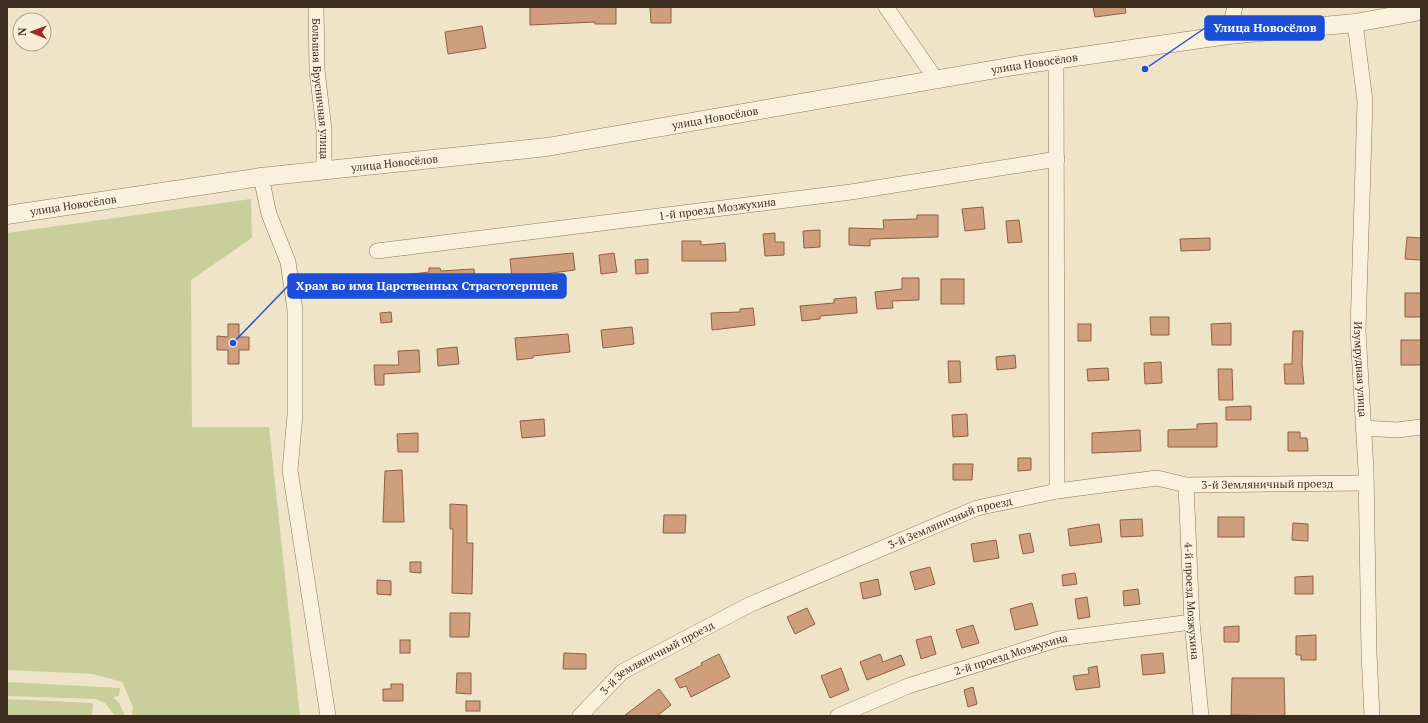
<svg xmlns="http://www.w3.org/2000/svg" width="1428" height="723" viewBox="0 0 1428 723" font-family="'PT Serif',serif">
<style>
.green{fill:#c9cf9b}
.building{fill:#cf9f7d;stroke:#8d5f41}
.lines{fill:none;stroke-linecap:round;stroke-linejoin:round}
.minor-casing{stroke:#8d765c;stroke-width:16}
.tertiary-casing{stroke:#8d765c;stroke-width:19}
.minor{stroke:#faf1dc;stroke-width:15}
.tertiary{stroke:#faf1dc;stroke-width:18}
.labels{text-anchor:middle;stroke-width:3;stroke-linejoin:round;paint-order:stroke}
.street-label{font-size:11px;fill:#3d2e20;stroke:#f7eed8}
.leader{fill:none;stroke:#1d4ed8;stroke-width:1.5}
.callout-dot{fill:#1d4ed8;stroke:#f7eed8;stroke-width:1.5}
.callout{fill:#1d4ed8;stroke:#1d4ed8;stroke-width:1.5}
.callout-label{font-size:12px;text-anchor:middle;font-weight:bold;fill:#fff}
</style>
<rect width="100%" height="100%" fill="#f0e4c8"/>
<!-- green -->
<g class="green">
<path d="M 251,199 L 252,238 L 191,280 L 192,427 L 269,427 L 300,716 L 132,716 L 133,707 L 122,682 L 93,674 L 7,670 L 7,233 Z"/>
<path d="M 7,682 L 120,688 L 119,696 L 113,697 L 119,703 L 125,716 L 115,716 L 105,703 L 96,699 L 7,696 Z"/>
<path d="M 7,699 L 93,703 L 92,716 L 7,716 Z"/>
</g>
<!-- building -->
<g class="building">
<path d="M 530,7 L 616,7 L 616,24 L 595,24 L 595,22 L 530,25 Z"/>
<path d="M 650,7 L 671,7 L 671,23 L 651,23 Z"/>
<path d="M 1093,7 L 1125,7 L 1126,13 L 1095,17 Z"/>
<path d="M 482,26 L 486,48 L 448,54 L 445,32 Z"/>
<path d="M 983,207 L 985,229 L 965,231 L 962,209 Z"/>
<path d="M 917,215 L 938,215 L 938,237 L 870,239 L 870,246 L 849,245 L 849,228 L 884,229 L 883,220 L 917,219 Z"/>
<path d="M 1019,220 L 1022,242 L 1008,243 L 1006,221 Z"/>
<path d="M 820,230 L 820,247 L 804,248 L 803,231 Z"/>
<path d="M 775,233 L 775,242 L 784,242 L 784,255 L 765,256 L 763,234 Z"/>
<path d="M 1407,237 L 1421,238 L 1421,260 L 1405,259 Z"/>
<path d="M 1210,238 L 1210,250 L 1181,251 L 1180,239 Z"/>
<path d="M 682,241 L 701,241 L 701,245 L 725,243 L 726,261 L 682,261 Z"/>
<path d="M 573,253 L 575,270 L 512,278 L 510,259 Z"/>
<path d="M 614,253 L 617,272 L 601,274 L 599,255 Z"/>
<path d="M 648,259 L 648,273 L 636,274 L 635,260 Z"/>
<path d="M 429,268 L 440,268 L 441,271 L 474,269 L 476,289 L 455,291 L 454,283 L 418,286 L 418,288 L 398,291 L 396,276 L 429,272 Z"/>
<path d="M 902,278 L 919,278 L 919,300 L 892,301 L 893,308 L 877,309 L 875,292 L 902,289 Z"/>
<rect x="941" y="279" width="23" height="25"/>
<rect x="1405" y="293" width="16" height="24"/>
<path d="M 856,297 L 857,313 L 820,316 L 820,319 L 802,321 L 800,306 L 834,303 L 834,299 Z"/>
<path d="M 753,308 L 755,325 L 712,330 L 711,313 L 740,312 L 740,309 Z"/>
<path d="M 391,312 L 392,322 L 381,323 L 380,313 Z"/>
<path d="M 1150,317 L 1169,317 L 1169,335 L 1151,335 Z"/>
<path d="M 1231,323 L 1231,345 L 1212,345 L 1211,324 Z"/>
<path d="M 228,324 L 239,324 L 239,337 L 249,337 L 249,350 L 239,350 L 239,364 L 228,364 L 228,350 L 217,350 L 217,336 L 228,337 Z"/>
<rect x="1078" y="324" width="13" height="17"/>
<path d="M 632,327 L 634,344 L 603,348 L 601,330 Z"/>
<path d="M 1293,331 L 1303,331 L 1302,364 L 1304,384 L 1285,384 L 1284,364 L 1292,364 Z"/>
<path d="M 568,334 L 570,352 L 533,356 L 533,358 L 517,360 L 515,338 Z"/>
<rect x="1401" y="340" width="20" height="25"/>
<path d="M 457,347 L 459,364 L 438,366 L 437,349 Z"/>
<path d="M 419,350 L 420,372 L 384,374 L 384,385 L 375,385 L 374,365 L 399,365 L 398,351 Z"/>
<path d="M 1015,355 L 1016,368 L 997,370 L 996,357 Z"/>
<path d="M 948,361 L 960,361 L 961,382 L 949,383 Z"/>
<path d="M 1161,362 L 1162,383 L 1145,384 L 1144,363 Z"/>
<path d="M 1108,368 L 1109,380 L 1088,381 L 1087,369 Z"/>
<path d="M 1218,369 L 1232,369 L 1233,400 L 1219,400 Z"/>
<path d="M 1251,406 L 1251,420 L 1226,420 L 1226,407 Z"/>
<path d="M 967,414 L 968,436 L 953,437 L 952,415 Z"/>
<path d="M 544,419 L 545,436 L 522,438 L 520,421 Z"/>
<path d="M 1217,423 L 1217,447 L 1168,447 L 1168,430 L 1197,429 L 1197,424 Z"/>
<path d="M 1140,430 L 1141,451 L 1092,453 L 1092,433 Z"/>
<path d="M 1288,432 L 1300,432 L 1300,438 L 1307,438 L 1308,451 L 1288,451 Z"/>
<path d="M 418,433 L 418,452 L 398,452 L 397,434 Z"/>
<path d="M 1018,458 L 1031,458 L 1031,470 L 1018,471 Z"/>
<path d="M 953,464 L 973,464 L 972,480 L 953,480 Z"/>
<path d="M 402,470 L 404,522 L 383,522 L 385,471 Z"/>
<path d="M 450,504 L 467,505 L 467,543 L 473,543 L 472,594 L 452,593 L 453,529 L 450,529 Z"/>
<path d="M 664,515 L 686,515 L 685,533 L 663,533 Z"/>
<rect x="1218" y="517" width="26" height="20"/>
<path d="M 1142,519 L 1143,536 L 1121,537 L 1120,520 Z"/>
<path d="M 1293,523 L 1308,524 L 1308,541 L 1292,540 Z"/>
<path d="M 1099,524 L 1102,542 L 1070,546 L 1068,529 Z"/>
<path d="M 1030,533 L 1034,552 L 1023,554 L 1019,535 Z"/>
<path d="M 996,540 L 999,558 L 974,562 L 971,544 Z"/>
<path d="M 410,562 L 421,562 L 421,573 L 410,572 Z"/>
<path d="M 930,567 L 935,584 L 915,590 L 910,572 Z"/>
<path d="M 1075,573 L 1077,584 L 1063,586 L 1062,575 Z"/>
<path d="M 1313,576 L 1313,594 L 1295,594 L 1295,577 Z"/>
<path d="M 878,579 L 881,595 L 863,599 L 860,583 Z"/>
<path d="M 377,580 L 391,581 L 391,595 L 377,594 Z"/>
<path d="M 1138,589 L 1140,604 L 1124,606 L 1123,591 Z"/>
<path d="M 1087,597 L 1090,617 L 1078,619 L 1075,599 Z"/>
<path d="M 1032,603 L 1038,625 L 1015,630 L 1010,609 Z"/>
<path d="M 807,608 L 815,624 L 795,634 L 787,617 Z"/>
<path d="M 450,613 L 470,613 L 469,637 L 450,637 Z"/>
<path d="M 973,625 L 979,643 L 962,648 L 956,630 Z"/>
<path d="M 1239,626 L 1239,642 L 1224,642 L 1224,627 Z"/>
<path d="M 1316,635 L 1316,660 L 1301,660 L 1301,655 L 1296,655 L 1296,636 Z"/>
<path d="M 931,636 L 936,654 L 921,659 L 916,640 Z"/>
<rect x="400" y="640" width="10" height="13"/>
<path d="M 564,653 L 586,654 L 586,669 L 563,669 Z"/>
<path d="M 1163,653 L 1165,673 L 1143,675 L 1141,655 Z"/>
<path d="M 719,654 L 730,677 L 691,697 L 686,686 L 680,688 L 675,679 L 702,665 L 701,663 Z"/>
<path d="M 880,654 L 883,662 L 901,655 L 905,665 L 867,680 L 860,662 Z"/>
<path d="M 1097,666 L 1100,687 L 1076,690 L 1073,676 L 1089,674 L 1088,668 Z"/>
<path d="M 841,668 L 849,690 L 830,698 L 821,676 Z"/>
<path d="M 457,673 L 471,673 L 471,694 L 456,693 Z"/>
<path d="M 1232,678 L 1284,678 L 1285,716 L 1231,715 Z"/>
<path d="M 391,684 L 403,684 L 403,701 L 383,701 L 383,689 L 391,689 Z"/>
<path d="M 973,687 L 977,704 L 968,707 L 964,690 Z"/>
<path d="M 659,689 L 671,705 L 657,716 L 624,716 Z"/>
<rect x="466" y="701" width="14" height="10"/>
</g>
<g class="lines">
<!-- minor casing -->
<g class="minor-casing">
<g id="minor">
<path id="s1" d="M 316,7 L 317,70 L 324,130 L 324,170"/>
<path d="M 886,7 L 935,78"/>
<path id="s2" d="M 1355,23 L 1365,101 L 1358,331 L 1366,470 L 1369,653 L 1372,716"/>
<path d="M 1228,35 L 1235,7"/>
<path d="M 1056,60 L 1057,491"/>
<path d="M 261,177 L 269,214 L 288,262 L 295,310 L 295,415 L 290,470 L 328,716"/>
<path id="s3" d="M 377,251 L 851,192 L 1057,159"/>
<path d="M 1363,428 L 1397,430 L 1421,427"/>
<path id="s4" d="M 1186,485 L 1192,622 L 1201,716"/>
<path id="s5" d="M 580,716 L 622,672 L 749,605 L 977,508 L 1057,491 L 1157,478 L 1186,485 L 1365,483"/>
<path id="s6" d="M 838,716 L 908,686 L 1059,639 L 1192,622"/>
</g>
</g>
<!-- tertiary casing -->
<g class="tertiary-casing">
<g id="tertiary">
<path id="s7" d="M 7,215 L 261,177 L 547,147 L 1014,66 L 1228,35 L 1355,23 L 1421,11"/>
</g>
</g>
<!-- minor -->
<use href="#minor" class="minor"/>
<!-- tertiary -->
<use href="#tertiary" class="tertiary"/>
</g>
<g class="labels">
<!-- street labels -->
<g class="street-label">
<text dy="4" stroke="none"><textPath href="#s7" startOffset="1039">улица Новосёлов</textPath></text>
<text dy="4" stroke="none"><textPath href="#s1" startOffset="82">Большая Брусничная улица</textPath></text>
<text dy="4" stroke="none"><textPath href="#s7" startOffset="715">улица Новосёлов</textPath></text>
<text dy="4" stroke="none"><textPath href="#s7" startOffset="391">улица Новосёлов</textPath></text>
<text dy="4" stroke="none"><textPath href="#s7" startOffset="67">улица Новосёлов</textPath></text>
<text dy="4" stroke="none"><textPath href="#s3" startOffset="343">1-й проезд Мозжухина</textPath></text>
<text dy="4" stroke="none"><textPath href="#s2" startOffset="347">Изумрудная улица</textPath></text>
<text dy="4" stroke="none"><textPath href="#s5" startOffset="746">3-й Земляничный проезд</textPath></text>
<text dy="4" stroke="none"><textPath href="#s5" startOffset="422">3-й Земляничный проезд</textPath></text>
<text dy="4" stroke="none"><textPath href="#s4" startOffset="116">4-й проезд Мозжухина</textPath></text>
<text dy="4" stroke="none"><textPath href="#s6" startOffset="184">2-й проезд Мозжухина</textPath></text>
<text dy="4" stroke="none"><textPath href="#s5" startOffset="98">3-й Земляничный проезд</textPath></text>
</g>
</g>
<!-- callouts -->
<path class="leader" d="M1145 69L1205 28M233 343L288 286"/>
<g class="callout-dot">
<circle cx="1145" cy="69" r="4"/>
<circle cx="233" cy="343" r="4"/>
</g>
<g class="callout">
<rect x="1205" y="16" width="119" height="24" rx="4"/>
<rect x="288" y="274" width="278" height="24" rx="4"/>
</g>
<g class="callout-label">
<text x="1265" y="32">Улица Новосёлов</text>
<text x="427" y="290">Храм во имя Царственных Страстотерпцев</text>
</g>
<!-- border -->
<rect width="1428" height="723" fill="none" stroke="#3d2e20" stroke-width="16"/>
<!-- north arrow -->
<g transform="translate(32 32) rotate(271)"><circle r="19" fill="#f7eed8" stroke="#ada18e"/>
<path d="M0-3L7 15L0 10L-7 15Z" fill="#9e2a2b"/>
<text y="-6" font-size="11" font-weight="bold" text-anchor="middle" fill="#3d2e20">N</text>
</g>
</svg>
